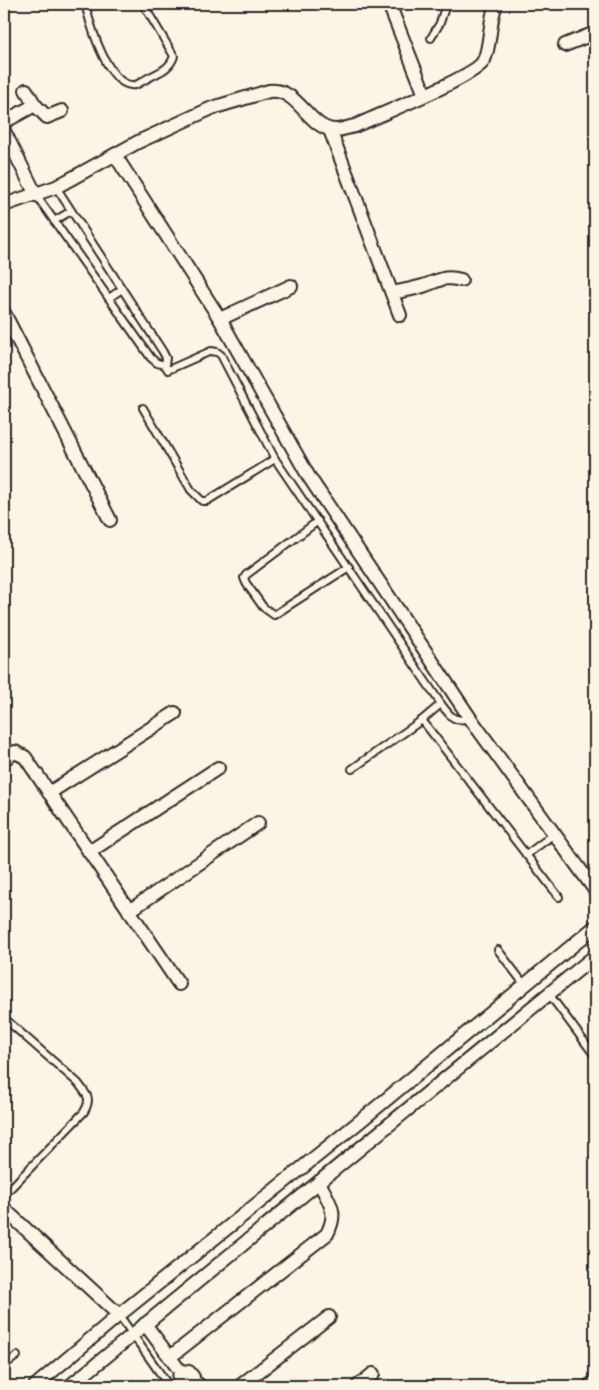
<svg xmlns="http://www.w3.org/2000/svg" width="599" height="1390" viewBox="0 0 599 1390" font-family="'Patrick Hand',sans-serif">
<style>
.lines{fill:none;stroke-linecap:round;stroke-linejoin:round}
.service-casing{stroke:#2b2b2b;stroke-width:10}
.minor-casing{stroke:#2b2b2b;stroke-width:16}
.service{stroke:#fcf5e5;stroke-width:6}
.minor{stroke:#fcf5e5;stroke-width:12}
</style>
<rect width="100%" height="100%" fill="#fcf5e5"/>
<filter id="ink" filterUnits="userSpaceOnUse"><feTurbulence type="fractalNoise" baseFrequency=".02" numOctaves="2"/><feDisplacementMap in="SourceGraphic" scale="10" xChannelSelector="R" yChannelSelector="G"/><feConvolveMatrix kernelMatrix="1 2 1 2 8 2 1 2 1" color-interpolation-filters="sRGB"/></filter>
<g filter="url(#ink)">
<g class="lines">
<!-- service casing -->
<g class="service-casing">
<g id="service">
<path d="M 85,4 C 90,23 108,89 135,85 C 139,84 144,80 148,78 C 159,72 170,69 174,56 L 143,4"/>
<path d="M 431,38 L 440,23 L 446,4"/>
<path d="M 56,187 L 163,352 L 166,358 L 165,365"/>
<path d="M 36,195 L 151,358 L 157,363 L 165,365 L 168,370 L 211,351 L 217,352 L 221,355 L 275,459"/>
<path d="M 54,221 L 71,211"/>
<path d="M 109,298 L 122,289"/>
<path d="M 143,408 L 191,490 L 202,501 L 207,501 L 275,459 L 441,704 C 450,716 454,723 470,718"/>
<path d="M 318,521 L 246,575 L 244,578 L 246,583 L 263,607 L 274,615 L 349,567"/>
<path d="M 441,704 L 422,720 L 559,897"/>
<path d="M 352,769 L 422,720"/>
<path d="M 526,855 L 554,834"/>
<path d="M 498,950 L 524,984"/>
<path d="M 549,994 L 595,1056"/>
<path d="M 4,1018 L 78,1083 C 87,1095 92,1098 84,1112 L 4,1195"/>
<path d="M 119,1315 L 169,1386"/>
<path d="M 4,1365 L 17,1356"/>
</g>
</g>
<!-- minor casing -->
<g class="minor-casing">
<g id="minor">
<path d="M 389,4 L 425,95"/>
<path d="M 565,45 L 595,33"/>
<path d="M 26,90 L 35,105"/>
<path d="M 4,122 L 35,105 L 47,117 L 62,111"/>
<path d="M 330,130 L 400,315"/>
<path d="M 4,131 L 36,195"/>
<path d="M 115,155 L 220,319 L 309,477 L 470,718 L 595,890"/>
<path d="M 4,205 L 56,187 L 138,142 L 212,108 L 269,91 C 299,87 308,130 336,130 C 342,130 349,127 355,126 C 376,116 478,76 484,60 C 491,45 489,21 496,4"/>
<path d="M 392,293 C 402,291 413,289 423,286 C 439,281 444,275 461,280"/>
<path d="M 4,313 L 110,520"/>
<path d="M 220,319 L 291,286"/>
<path d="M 4,759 L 15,752 L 25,757 L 179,984"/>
<path d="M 49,793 L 175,713"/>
<path d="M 89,852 L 218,768"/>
<path d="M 129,911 L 258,823"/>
<path d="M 4,1209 L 119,1315"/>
<path d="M 145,1324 L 180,1371 L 189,1372 L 193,1377"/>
<path d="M 170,1357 L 327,1234 C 339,1211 329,1203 319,1182"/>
<path d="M 180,1371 L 179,1379 L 183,1385"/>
<path d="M 198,1384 L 199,1386"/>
<path d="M 35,1386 L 119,1315 L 359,1122 L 595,927"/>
<path d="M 70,1386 L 595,956"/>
<path d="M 240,1386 L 329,1317"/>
<path d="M 358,1386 L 373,1374"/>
<path d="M 589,1386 L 595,1382"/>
</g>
</g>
<!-- service -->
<use href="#service" class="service"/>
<!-- minor -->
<use href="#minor" class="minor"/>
</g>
</g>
<!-- margin -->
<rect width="599" height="1390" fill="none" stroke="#fcf5e5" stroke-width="20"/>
<rect x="10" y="10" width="579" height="1370" fill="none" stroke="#2b2b2b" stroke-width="2" filter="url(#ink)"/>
</svg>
